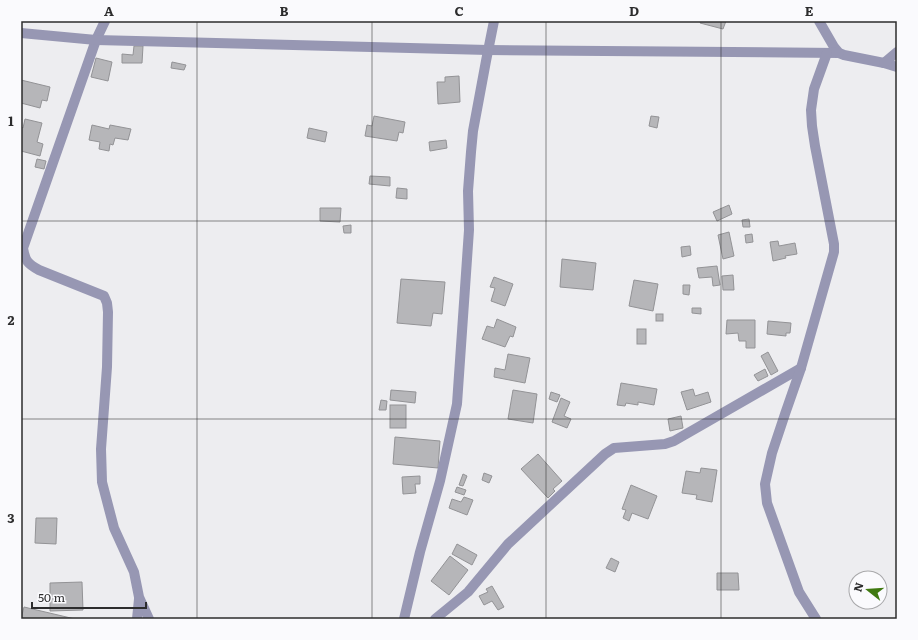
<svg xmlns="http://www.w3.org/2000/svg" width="918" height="640" viewBox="0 0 918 640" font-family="Literata,serif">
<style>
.building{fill:#b6b6b9;stroke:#939396}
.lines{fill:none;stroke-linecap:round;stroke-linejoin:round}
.minor{stroke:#9797b3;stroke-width:10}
.grid{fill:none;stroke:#2c2c2d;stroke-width:1;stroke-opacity:0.55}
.neatline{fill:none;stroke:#2c2c2d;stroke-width:1.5}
.grid-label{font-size:13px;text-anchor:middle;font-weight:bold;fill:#2c2c2d}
</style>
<rect width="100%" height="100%" fill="#ededf0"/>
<!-- building -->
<g class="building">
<path d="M 701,21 L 726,21 L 723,29 L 700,23 Z"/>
<path d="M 134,46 L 143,46 L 142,63 L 122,63 L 122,54 L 133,55 Z"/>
<path d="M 96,58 L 112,62 L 108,81 L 91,77 Z"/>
<path d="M 172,62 L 186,65 L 184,70 L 171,68 Z"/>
<path d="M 459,76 L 460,102 L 438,104 L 437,82 L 445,82 L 445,77 Z"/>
<path d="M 21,80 L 50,87 L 47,101 L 42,100 L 40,108 L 21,103 Z"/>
<path d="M 374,116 L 405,122 L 403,133 L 399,132 L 397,141 L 365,136 L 367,125 L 372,126 Z"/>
<path d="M 651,116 L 659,117 L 657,128 L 649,126 Z"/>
<path d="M 25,119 L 42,123 L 37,142 L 43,144 L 40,156 L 21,151 L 21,127 L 23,128 Z"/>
<path d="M 92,125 L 109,129 L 110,125 L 131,129 L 128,140 L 115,138 L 113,145 L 110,144 L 109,151 L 99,149 L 100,142 L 89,140 Z"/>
<path d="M 309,128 L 327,132 L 325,142 L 307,138 Z"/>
<path d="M 446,140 L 447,148 L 430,151 L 429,142 Z"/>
<path d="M 37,159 L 46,161 L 44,169 L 35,167 Z"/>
<path d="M 370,176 L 390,177 L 390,186 L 369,184 Z"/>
<path d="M 397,188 L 407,189 L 407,199 L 396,198 Z"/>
<path d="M 729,205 L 732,214 L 717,221 L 713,212 Z"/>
<path d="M 320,208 L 341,208 L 340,222 L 320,221 Z"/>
<path d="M 749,219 L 750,227 L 743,227 L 742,220 Z"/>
<path d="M 351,225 L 351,233 L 344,233 L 343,226 Z"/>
<path d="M 729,232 L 734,256 L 723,259 L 718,235 Z"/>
<path d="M 752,234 L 753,242 L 746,243 L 745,235 Z"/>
<path d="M 778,241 L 779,246 L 795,243 L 797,254 L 785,256 L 786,258 L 773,261 L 770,242 Z"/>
<path d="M 690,246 L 691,255 L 682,257 L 681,247 Z"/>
<path d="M 562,259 L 596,263 L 593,290 L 560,287 Z"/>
<path d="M 717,266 L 720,285 L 713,286 L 712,277 L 699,278 L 697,268 Z"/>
<path d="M 733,275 L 734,290 L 723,290 L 722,276 Z"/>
<path d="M 494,277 L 513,284 L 505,306 L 491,301 L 495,288 L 490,287 Z"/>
<path d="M 401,279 L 445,282 L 442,314 L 433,313 L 431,326 L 397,323 Z"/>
<path d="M 634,280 L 658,284 L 653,311 L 629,306 Z"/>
<path d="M 683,285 L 690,285 L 689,295 L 683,294 Z"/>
<path d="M 692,308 L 701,308 L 701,314 L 692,313 Z"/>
<rect x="656" y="314" width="7" height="7"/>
<path d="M 497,319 L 516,327 L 513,337 L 510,336 L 505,347 L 482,339 L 487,326 L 494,328 Z"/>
<path d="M 727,320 L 755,320 L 755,348 L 746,348 L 746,341 L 739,341 L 738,333 L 726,334 Z"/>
<path d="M 768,321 L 791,323 L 790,333 L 786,333 L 786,336 L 767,334 Z"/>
<rect x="637" y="329" width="9" height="15"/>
<path d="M 768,352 L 778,371 L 771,375 L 761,356 Z"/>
<path d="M 508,354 L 530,358 L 525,383 L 494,377 L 495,368 L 505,370 Z"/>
<path d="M 765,369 L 768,376 L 758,381 L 754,375 Z"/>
<path d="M 621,383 L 657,389 L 654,405 L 638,402 L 638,405 L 626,403 L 625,406 L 617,405 Z"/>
<path d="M 693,389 L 695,396 L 708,392 L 711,402 L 687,410 L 681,392 Z"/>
<path d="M 391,390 L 416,392 L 415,403 L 390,400 Z"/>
<path d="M 513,390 L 537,394 L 533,423 L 508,419 Z"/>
<path d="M 551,392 L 560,395 L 557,402 L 549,399 Z"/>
<path d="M 561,398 L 570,402 L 564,416 L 571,419 L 567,428 L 552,422 Z"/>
<path d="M 381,400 L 387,401 L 386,410 L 379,410 Z"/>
<rect x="390" y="405" width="16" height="23"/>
<path d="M 681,416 L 683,428 L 670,431 L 668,419 Z"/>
<path d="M 395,437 L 440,441 L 438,468 L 393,464 Z"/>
<path d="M 538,454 L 562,481 L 553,489 L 555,491 L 548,498 L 521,469 Z"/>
<path d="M 701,468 L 717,470 L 712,502 L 696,499 L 697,495 L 682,493 L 686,471 L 700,473 Z"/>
<path d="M 484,473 L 492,476 L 489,483 L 482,480 Z"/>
<path d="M 463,474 L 467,476 L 463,486 L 459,485 Z"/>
<path d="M 420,476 L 420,484 L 415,484 L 416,493 L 403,494 L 402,477 Z"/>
<path d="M 631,485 L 657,496 L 648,519 L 632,513 L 629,521 L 623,518 L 626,510 L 622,509 Z"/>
<path d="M 457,487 L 466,490 L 464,495 L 455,492 Z"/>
<path d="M 464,497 L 473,500 L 467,515 L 449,508 L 452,499 L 461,502 Z"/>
<path d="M 36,518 L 57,518 L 56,544 L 35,543 Z"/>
<path d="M 457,544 L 477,555 L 472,565 L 452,554 Z"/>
<path d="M 450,556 L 468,570 L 449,595 L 431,581 Z"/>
<path d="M 611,558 L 619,562 L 615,572 L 606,568 Z"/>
<path d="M 717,573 L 738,573 L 739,590 L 717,590 Z"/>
<path d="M 82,582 L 83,610 L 50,611 L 50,583 Z"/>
<path d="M 492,586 L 504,607 L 498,610 L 492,601 L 484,605 L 479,596 L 488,592 L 486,589 Z"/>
<path d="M 24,607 L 75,619 L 21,619 Z"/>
</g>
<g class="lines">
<!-- minor -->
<g class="minor">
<path d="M 105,21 L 96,40 L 23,248 C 25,261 28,264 39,270 L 104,296 L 107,303 L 108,312 L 107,367 L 101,449 L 102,482 L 114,528 L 134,572 L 139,597 L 149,619"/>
<path d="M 819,21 L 834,47 L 839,53 L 844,55 L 884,63 L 897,67"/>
<path d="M 21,33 L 96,40 L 488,50 L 839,53"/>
<path d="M 884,63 L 897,52"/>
<path d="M 137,619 L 139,599"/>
<path d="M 404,619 L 420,552 L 440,481 L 457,404 L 469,230 L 468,191 L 471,152 L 473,131 L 486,61 L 494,21"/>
<path d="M 435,619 L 468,592 L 508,544 L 605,454 L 614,448 L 665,444 L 674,441 L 801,368"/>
<path d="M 816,619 L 799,592 L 767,503 L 765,484 L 772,453 L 785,414 L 801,368 L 834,252 L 834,244 L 815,146 L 812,126 L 811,110 L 814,89 L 827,53"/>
</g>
</g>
<!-- grid -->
<path class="grid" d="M 197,21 L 197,619M 372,21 L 372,619M 546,21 L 546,619M 721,21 L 721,619M 21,221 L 897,221M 21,419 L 897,419"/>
<!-- border -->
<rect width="918" height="640" fill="none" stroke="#fafafd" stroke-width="44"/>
<!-- north arrow -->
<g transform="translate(868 590) rotate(287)"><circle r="19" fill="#fafafd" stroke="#a8a8aa"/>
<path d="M0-3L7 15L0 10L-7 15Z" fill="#3f7910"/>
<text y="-6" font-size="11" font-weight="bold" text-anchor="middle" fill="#2c2c2d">N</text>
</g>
<!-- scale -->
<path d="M32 602v6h114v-6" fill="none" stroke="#2c2c2d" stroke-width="2"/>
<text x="38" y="602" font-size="12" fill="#2c2c2d" stroke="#fafafd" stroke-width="3" paint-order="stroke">50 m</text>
<rect x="22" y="22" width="874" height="596" class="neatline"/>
<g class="grid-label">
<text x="109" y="16">A</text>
<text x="284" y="16">B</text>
<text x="459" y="16">C</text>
<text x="634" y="16">D</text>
<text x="809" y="16">E</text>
<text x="11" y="126">1</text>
<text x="11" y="325">2</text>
<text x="11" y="523">3</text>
</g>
</svg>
